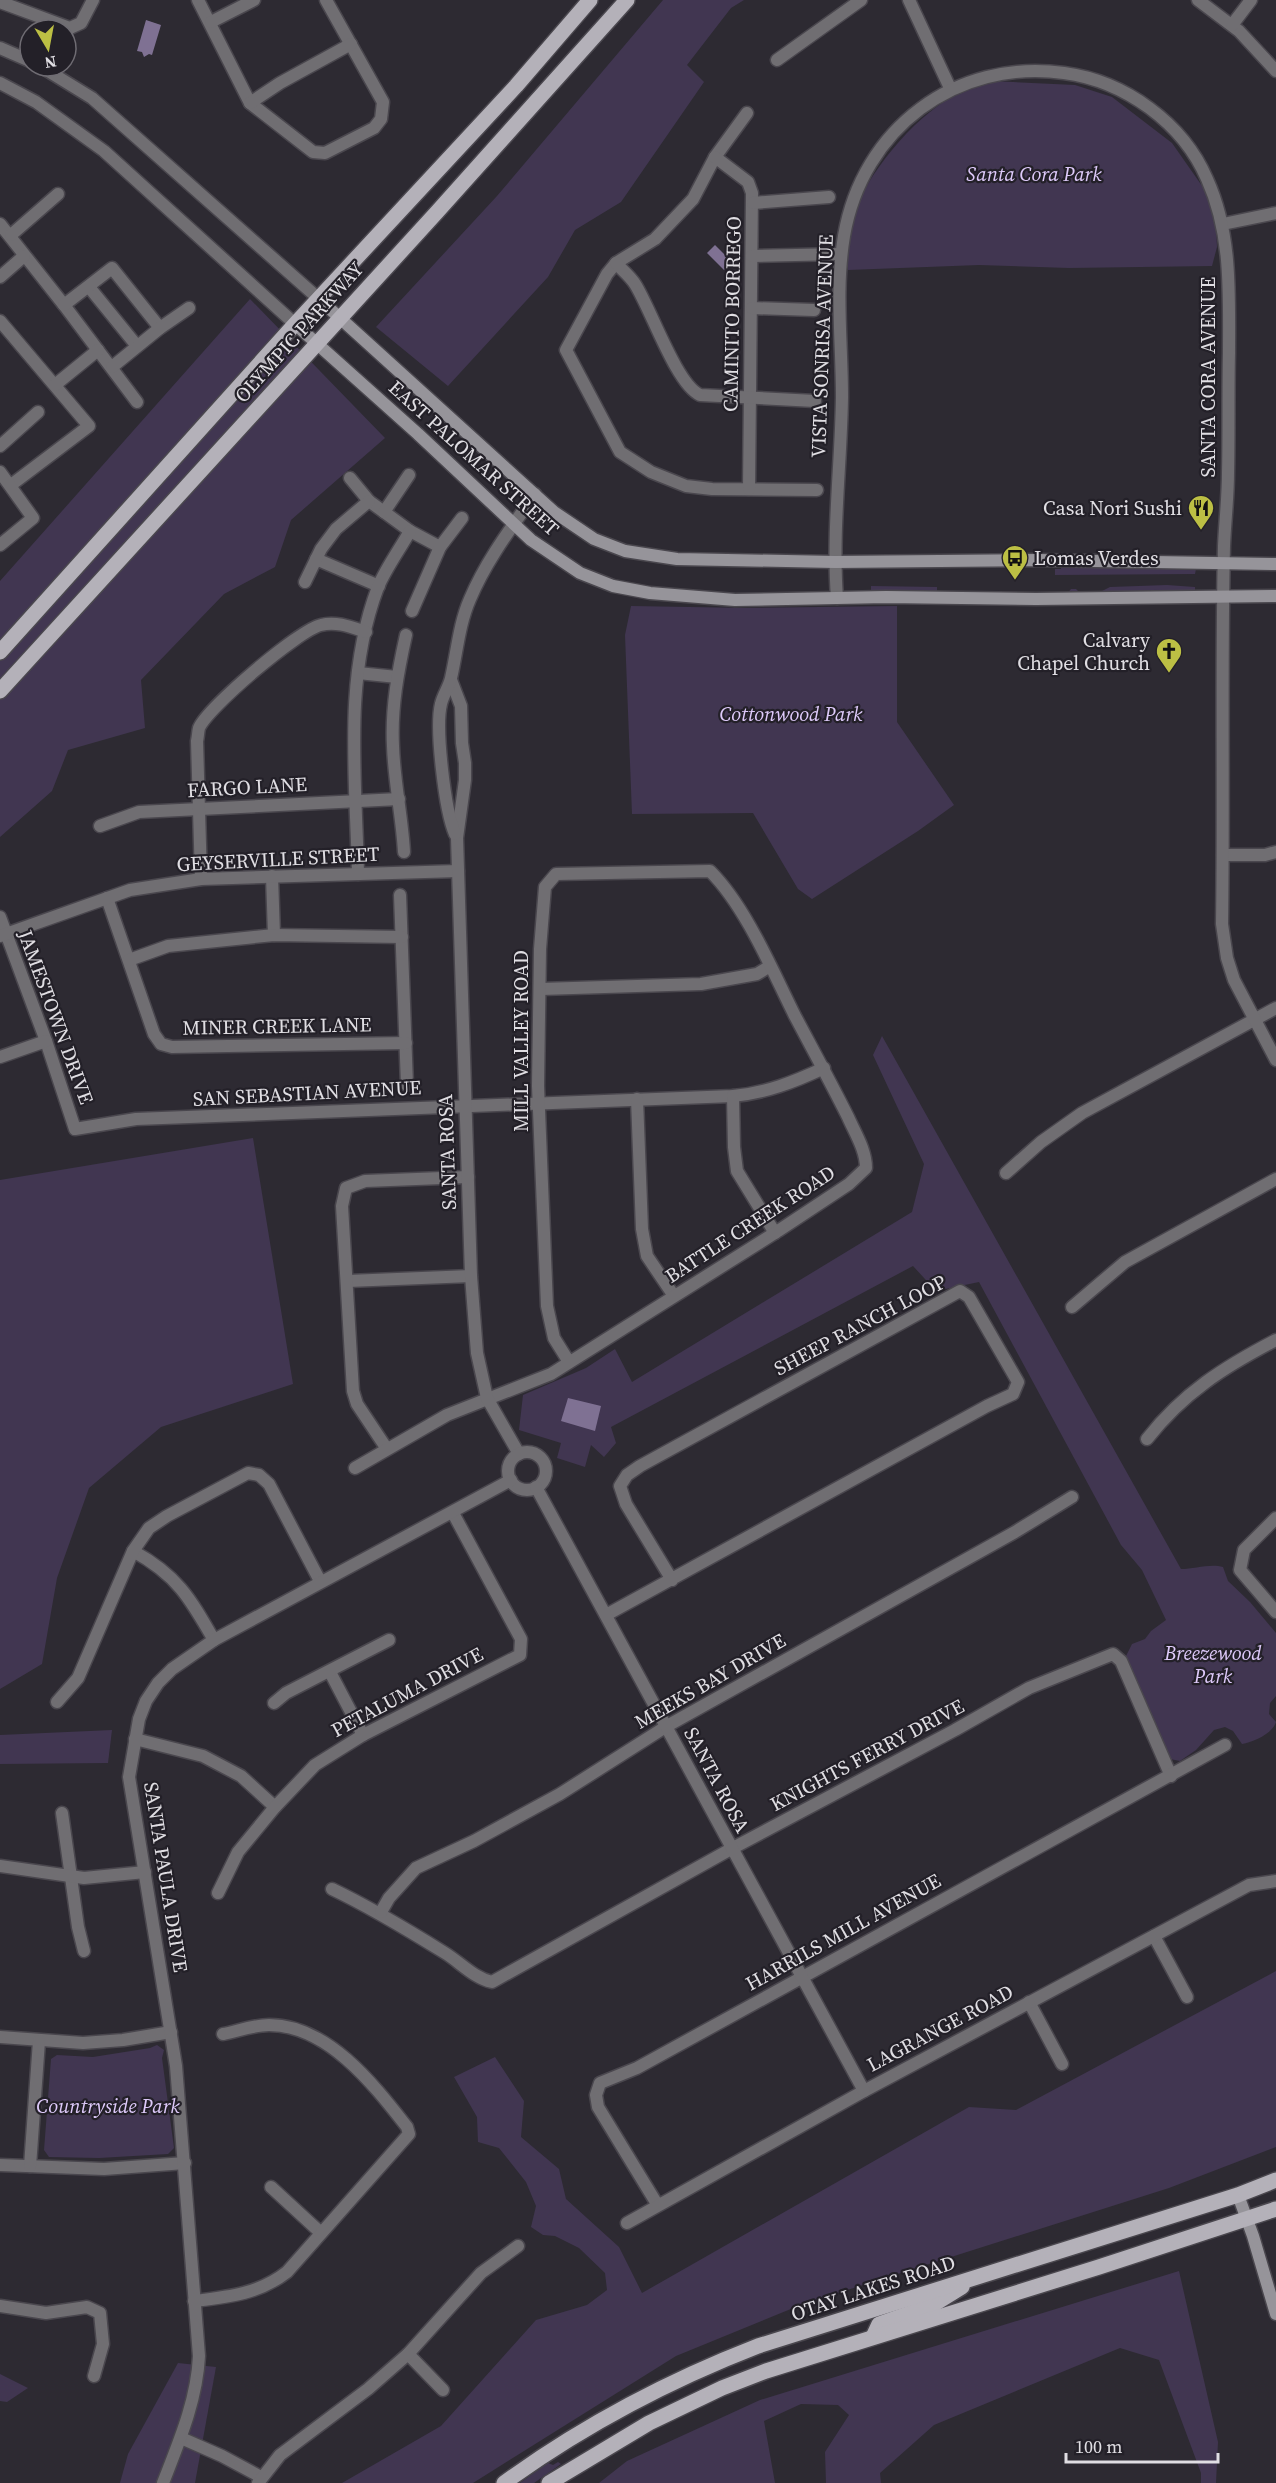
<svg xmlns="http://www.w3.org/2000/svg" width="1276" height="2483" viewBox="0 0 1276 2483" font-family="'Source Serif 4',serif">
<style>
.green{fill:#413651}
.water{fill:#7f7193}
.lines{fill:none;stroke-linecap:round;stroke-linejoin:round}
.minor-casing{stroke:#4a474e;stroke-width:15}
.tertiary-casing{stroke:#4a474e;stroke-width:15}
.secondary-casing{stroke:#4a474e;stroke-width:15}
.primary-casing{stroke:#4a474e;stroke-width:18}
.minor{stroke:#706e72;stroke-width:12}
.tertiary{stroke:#706e72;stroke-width:12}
.secondary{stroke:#96949a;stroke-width:12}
.primary{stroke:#b4b1b9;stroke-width:15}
.labels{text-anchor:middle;stroke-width:4.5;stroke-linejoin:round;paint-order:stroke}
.park-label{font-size:20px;font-style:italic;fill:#decafa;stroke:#232028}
.street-label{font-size:20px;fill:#e0dee3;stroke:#232028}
.poi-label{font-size:20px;fill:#e0dee3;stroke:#232028;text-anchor:end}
</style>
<rect width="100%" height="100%" fill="#2d2a32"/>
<!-- green -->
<g class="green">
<path d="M 663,0 L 744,0 L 731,8 L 687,65 L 704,82 L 621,202 L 575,230 L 548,277 L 448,386 L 376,327 L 497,196 Z"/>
<path d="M 992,81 L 1075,85 L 1112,97 L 1172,143 L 1207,193 L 1216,226 L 1217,247 L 1212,266 L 1069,268 L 979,265 L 848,270 C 848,255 845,234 851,219 C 867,174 911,120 953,96 C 965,90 980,86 992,81 Z"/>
<path d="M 250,299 L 385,438 L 291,520 L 275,567 L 224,594 L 141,680 L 145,728 L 68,750 L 52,791 L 0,837 L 0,581 Z"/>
<path d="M 1061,567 L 1183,567 L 1196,569 L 1195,574 L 1055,575 L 1055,569 L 1061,569 Z"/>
<path d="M 1167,585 L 1195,587 L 1195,590 L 1127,591 L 1066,595 L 1071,589 L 1076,589 L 1080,593 L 1098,593 L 1110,587 Z"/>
<path d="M 871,586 L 937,587 L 937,593 L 871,593 Z"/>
<path d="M 631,606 L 747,608 L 897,606 L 897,722 L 954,805 L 918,831 L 812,899 L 798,889 L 753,813 L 632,814 L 625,635 Z"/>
<path d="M 882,1036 L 1181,1569 C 1194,1569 1211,1563 1223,1567 L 1228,1581 L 1250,1602 L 1276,1633 L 1276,1696 L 1270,1703 L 1269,1714 L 1276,1722 C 1272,1734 1254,1742 1242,1744 L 1233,1731 L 1225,1727 L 1214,1730 L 1196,1750 L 1180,1761 L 1170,1759 L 1127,1663 L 1126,1656 L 1132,1644 L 1145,1639 L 1151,1631 L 1166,1620 L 1142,1570 L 1121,1545 L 979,1282 L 936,1291 L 913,1266 L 611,1427 L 616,1443 L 604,1457 L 591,1445 L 585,1467 L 557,1458 L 561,1443 L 519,1430 L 523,1395 L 586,1368 L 615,1349 L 632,1382 L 912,1212 L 924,1164 L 873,1055 Z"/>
<path d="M 253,1138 L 293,1384 L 161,1427 L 89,1488 L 57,1578 L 42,1664 L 0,1689 L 0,1180 Z"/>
<path d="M 112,1730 L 108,1763 L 0,1764 L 0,1735 Z"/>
<path d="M 1276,1971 L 1276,2147 L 1169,2188 L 803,2304 L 676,2356 L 473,2483 L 342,2483 L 441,2426 L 536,2320 L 587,2305 L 607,2290 L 605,2273 L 579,2248 L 555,2236 L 543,2235 L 531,2227 L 536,2206 L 526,2182 L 499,2148 L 478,2142 L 477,2117 L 454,2077 L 495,2057 L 524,2101 L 521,2137 L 559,2169 L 566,2199 L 619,2247 L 642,2293 L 969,2107 L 1016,2110 Z"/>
<path d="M 157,2045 L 164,2050 L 162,2058 L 174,2148 L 168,2154 L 99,2158 L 49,2157 L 44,2150 L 51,2059 L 57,2055 L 93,2057 L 150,2048 Z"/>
<path d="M 1179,2271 L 1218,2442 L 1216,2483 L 1201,2483 L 1201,2473 L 1159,2360 L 1120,2348 L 934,2425 L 880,2473 L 881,2483 L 826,2483 L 825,2452 L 849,2415 L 838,2405 L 801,2404 L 764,2421 L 775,2483 L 599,2483 L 627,2461 L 760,2400 Z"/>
<path d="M 178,2363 L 216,2367 L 195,2483 L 120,2483 L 128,2454 Z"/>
<path d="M 0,2374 L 28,2388 L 7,2402 L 0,2401 Z"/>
<path d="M 558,2462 L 561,2464 L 534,2483 L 520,2483 L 548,2463 L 553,2465 Z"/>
</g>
<!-- water -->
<g class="water">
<path d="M 146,20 L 161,25 L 152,55 L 149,54 L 144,57 L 142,52 L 137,51 Z"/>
<path d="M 715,245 L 732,262 L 724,270 L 707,253 Z"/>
<path d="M 568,1398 L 601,1406 L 595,1431 L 561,1421 Z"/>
</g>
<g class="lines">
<!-- minor casing -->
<g class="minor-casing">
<g id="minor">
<path d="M 1,0 L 0,2 L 70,28 L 81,23 L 93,0"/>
<path d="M 198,0 L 250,103 L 313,152 L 325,153 L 374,128 L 381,119 L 383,102 L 326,0"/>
<path d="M 909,0 L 950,88"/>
<path d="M 1198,0 L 1239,31 L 1276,71"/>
<path d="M 211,22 L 254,0"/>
<path d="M 1232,25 L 1251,0"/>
<path d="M 777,60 L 861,0"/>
<path d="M 250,103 L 280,83 L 351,44"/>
<path d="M 747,113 L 715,157 L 693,199 L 655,239 L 616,263 L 607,274 L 566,350 L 620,452 L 651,472 L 686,486 L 712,489 L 817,490"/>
<path d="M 715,157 L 748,182 L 752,193 L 749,489"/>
<path d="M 753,203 L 829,197"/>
<path d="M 0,224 L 64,305 L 137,402"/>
<path d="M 1223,224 L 1276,213"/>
<path d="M 11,235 L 58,194"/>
<path d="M 752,256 L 841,254"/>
<path d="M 616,263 C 622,270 630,276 635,284 C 651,309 676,384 700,395 L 815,401"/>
<path d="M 0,277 L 24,256"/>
<path d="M 89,287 L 137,346"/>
<path d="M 64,305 L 112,268 L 160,328"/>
<path d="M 752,308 L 814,310"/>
<path d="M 0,321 L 89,426 L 11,485"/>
<path d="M 112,367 L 160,328 L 189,308"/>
<path d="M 55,385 L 98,350"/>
<path d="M 0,446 L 38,412"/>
<path d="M 0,472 L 33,518 L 0,545"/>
<path d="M 350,478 L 369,501 L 410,531 L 440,547"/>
<path d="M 384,512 L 409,475"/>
<path d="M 316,559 L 379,586"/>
<path d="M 305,582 L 321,549 L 336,529 L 369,501"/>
<path d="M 412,611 L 440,547 L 462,518"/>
<path d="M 358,673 L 397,677"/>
<path d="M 100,826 L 139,812 L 399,799"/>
<path d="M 404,852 C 402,816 394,781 393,746 C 391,708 398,671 406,635"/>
<path d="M 1223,855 L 1265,855 L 1276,852"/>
<path d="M 358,874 C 356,778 343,679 378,587 C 386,568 400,549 410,531"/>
<path d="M 272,876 L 274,935"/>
<path d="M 201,879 L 197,741 C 198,737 198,732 199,728 C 208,707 299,630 321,625 C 336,621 351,627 366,632"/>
<path d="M 400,895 L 407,1085"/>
<path d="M 107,898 L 154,1034 L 161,1044 L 172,1047 L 406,1043"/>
<path d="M 0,917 L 46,1041 L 75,1129 L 136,1119 L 733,1096 C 766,1093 794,1082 824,1068"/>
<path d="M 0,936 L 130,890 L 201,879 L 458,871"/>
<path d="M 129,960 L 168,946 L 274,935 L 402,937"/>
<path d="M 541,989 L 701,984 L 757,974 L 770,966"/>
<path d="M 0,1057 L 46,1041"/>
<path d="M 733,1096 L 734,1147 L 737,1171 L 775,1233"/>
<path d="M 637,1099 L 642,1229 L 647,1256 L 674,1296"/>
<path d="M 1006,1173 L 1041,1142 L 1082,1113 L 1276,1008"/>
<path d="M 348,1281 L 471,1276"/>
<path d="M 1072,1307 L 1125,1262 L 1276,1179"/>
<path d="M 1147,1439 C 1183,1393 1224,1367 1276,1340"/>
<path d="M 387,1449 L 357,1404 L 353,1391 L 342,1206 L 346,1188 L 365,1181 L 468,1177"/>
<path d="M 355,1468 L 447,1415 L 551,1374 L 778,1231 L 849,1184 L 866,1168 C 866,1150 855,1133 848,1117 C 831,1083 813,1050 795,1016 C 772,970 746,907 710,871 L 556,874 L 545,887 L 540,949 L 538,1086 L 547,1306 L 554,1338 L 569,1362"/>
<path d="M 1276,1518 L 1244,1550 L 1240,1570 L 1276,1612"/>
<path d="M 133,1551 C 177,1575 190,1598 214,1640"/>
<path d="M 606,1615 L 987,1406 L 1013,1394 L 1018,1382 L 969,1297 L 960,1291 L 640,1466 L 627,1475 L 620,1486 L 626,1504 L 672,1580"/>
<path d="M 330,1672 L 363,1735"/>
<path d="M 57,1702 L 78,1678 L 133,1551 L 149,1528 L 167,1516 L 248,1473 L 259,1475 L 269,1484 L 320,1581"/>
<path d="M 274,1703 L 286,1693 L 389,1640"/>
<path d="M 135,1739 L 203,1756 L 241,1776 L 275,1807"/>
<path d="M 62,1813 L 78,1927 L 84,1951"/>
<path d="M 0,1866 L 84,1878 L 145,1872"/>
<path d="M 332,1889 C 372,1908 408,1930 445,1953 C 461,1963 474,1978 492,1982 L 731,1849 L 955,1730 L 1029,1688 L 1113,1654 L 1121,1661 L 1171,1776"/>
<path d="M 218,1893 L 238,1852 L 275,1807 L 315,1765 L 363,1735 L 520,1655 L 521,1639 L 453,1513"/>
<path d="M 381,1912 L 389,1898 L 416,1868 L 474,1841 L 560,1794 L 667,1726 L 1015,1532 L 1072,1497"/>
<path d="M 1154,1936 L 1187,1997"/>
<path d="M 1029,2002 L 1062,2064"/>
<path d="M 0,2037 L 83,2043 L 123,2040 L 171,2032"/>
<path d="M 0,2165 L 104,2169 L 185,2163"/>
<path d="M 30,2166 L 39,2041"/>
<path d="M 271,2187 L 321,2233"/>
<path d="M 657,2204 L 598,2107 L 596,2095 L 600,2083 L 637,2068 L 1225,1745"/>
<path d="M 627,2223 L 864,2091 L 1249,1885 L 1276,1881"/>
<path d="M 194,2301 C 228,2297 259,2294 287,2272 L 409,2134 L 407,2127 C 374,2085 328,2025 269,2025 C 254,2025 238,2031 223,2034"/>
<path d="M 0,2306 L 46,2313 L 87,2307 L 100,2313 L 103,2344 L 94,2376"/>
<path d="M 408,2354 L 443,2390"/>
<path d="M 181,2438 L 222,2456 L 261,2477"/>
<path d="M 258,2483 L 280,2455 L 368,2389 L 408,2354 L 481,2273 L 518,2246"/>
</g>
</g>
<!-- tertiary casing -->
<g class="tertiary-casing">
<g id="tertiary">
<path d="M 0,48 L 30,61"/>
<path d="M 40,66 L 92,98 L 319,299"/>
<path d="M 0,83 L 36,102 L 104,151 L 295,324"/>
<path d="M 837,598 C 832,531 841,465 842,397 C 842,344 835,289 844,236 C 862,129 956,58 1064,73 C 1125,81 1183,123 1207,179 C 1232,234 1229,293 1229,353 C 1228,393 1229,433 1228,473 C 1228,497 1225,522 1224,546 C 1221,672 1224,798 1222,924 L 1227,958 L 1234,980 L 1276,1060"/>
<path d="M 451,680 L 461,706 L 462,743 L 465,763 L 465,780 L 457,838 L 471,1276 L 477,1353 L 487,1398 L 519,1454"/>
<path d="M 455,834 C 445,811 435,728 441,704 C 443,695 449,687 451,678 C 457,652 459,624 470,599 C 486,561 511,528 535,494"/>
<circle cx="527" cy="1471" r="19"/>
<path d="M 536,1487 L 864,2091"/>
<path d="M 163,2483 C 179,2442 197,2400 199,2356 L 176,2066 L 129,1777 L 139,1719 L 146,1701 L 158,1683 L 172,1669 L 214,1640 L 511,1480"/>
</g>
</g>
<!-- secondary casing -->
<g class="secondary-casing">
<g id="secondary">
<path d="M 319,299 L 554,512 L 594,539 L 625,551 L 677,559 L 835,562 L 1037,560 L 1276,564"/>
<path d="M 295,324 L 418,434 L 531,540 L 580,573 L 613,586 L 650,593 L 735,600 L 886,597 L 1036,599 L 1276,596"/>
<path d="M 1238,2195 L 1253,2236 L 1276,2314"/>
</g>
</g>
<!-- primary casing -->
<g class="primary-casing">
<g id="primary">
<path d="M 0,652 L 295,324 L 516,86 L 590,0"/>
<path d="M 0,691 L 437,212 L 627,0"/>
<path d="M 873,2337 L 879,2324 L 933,2305 L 962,2287"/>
<path d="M 504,2483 C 584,2425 665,2382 758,2346 L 1238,2195 L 1276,2180"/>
<path d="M 549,2483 L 649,2423 L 722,2388 L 766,2371 L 1099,2267 L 1276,2209"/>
</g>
</g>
<!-- minor -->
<use href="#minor" class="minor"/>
<!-- tertiary -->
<use href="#tertiary" class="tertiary"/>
<!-- secondary -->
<use href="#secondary" class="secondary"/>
<!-- primary -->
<use href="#primary" class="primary"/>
</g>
<!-- icons -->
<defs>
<g id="restaurant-pin" transform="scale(1.35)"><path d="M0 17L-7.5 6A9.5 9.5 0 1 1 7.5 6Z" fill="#bcbf44" stroke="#232028"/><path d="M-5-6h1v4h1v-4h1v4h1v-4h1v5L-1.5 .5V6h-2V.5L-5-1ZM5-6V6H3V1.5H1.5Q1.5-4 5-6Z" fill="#111"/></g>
<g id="bus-pin" transform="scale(1.35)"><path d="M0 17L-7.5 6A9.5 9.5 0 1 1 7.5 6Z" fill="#bcbf44" stroke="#232028"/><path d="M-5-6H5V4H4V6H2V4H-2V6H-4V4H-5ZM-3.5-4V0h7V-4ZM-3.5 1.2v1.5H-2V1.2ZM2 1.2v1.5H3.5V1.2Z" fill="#111"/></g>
<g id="church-pin" transform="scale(1.35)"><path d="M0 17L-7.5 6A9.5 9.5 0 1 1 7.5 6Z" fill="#bcbf44" stroke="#232028"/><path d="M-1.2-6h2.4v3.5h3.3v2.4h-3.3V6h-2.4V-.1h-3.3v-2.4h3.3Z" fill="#111"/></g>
</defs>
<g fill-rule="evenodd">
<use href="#restaurant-pin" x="1201" y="508"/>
<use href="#bus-pin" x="1015" y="558"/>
<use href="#church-pin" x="1169" y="651"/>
</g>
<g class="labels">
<!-- park labels -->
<g class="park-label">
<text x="1034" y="181">Santa Cora Park</text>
<text x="791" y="721">Cottonwood Park</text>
<text x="1213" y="1660">Breezewood<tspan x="1213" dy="23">Park</tspan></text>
<text x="108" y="2113">Countryside Park</text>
</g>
<!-- street labels -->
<g class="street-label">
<text transform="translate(732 314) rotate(-89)" y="7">CAMINITO BORREGO</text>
<text transform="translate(299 332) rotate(-48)" y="7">OLYMPIC PARKWAY</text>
<text transform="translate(822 346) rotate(-88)" y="7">VISTA SONRISA AVENUE</text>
<text transform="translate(1208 377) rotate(-90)" y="7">SANTA CORA AVENUE</text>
<text transform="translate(474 458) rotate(42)" y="7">EAST PALOMAR STREET</text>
<text transform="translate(247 787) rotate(-3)" y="7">FARGO LANE</text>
<text transform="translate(278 859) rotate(-3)" y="7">GEYSERVILLE STREET</text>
<text transform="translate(56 1017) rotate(70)" y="7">JAMESTOWN DRIVE</text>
<text transform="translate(277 1026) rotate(-1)" y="7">MINER CREEK LANE</text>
<text transform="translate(521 1041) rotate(-90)" y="7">MILL VALLEY ROAD</text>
<text transform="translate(307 1093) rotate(-3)" y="7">SAN SEBASTIAN AVENUE</text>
<text transform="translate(447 1152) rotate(-92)" y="7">SANTA ROSA</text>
<text transform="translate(750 1224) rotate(-33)" y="7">BATTLE CREEK ROAD</text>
<text transform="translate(860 1325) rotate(-28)" y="7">SHEEP RANCH LOOP</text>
<text transform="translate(710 1681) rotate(-30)" y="7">MEEKS BAY DRIVE</text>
<text transform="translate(407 1692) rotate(-28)" y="7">PETALUMA DRIVE</text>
<text transform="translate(867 1755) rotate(-28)" y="7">KNIGHTS FERRY DRIVE</text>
<text transform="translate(717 1780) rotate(62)" y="7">SANTA ROSA</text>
<text transform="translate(166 1877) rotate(81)" y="7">SANTA PAULA DRIVE</text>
<text transform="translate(843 1932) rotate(-29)" y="7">HARRILS MILL AVENUE</text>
<text transform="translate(940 2028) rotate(-28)" y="7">LAGRANGE ROAD</text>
<text transform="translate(873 2288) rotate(-18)" y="7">OTAY LAKES ROAD</text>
</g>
<!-- poi labels -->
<g class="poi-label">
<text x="1182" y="515">Casa Nori Sushi</text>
<text x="1034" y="565" text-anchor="start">Lomas Verdes</text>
<text x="1150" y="647">Calvary<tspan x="1150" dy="23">Chapel Church</tspan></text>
</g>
</g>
<!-- north arrow -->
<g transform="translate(48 48) rotate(170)"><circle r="28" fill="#232028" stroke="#6f6c73" stroke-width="1.5"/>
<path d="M0-4.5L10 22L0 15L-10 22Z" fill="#bcbf44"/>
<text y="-9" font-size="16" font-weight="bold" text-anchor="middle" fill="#e0dee3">N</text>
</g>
<!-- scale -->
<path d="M1066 2453v9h152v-9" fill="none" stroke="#e0dee3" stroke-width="3"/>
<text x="1075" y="2453" font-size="18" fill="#e0dee3" stroke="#232028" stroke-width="4.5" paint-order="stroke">100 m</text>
</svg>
